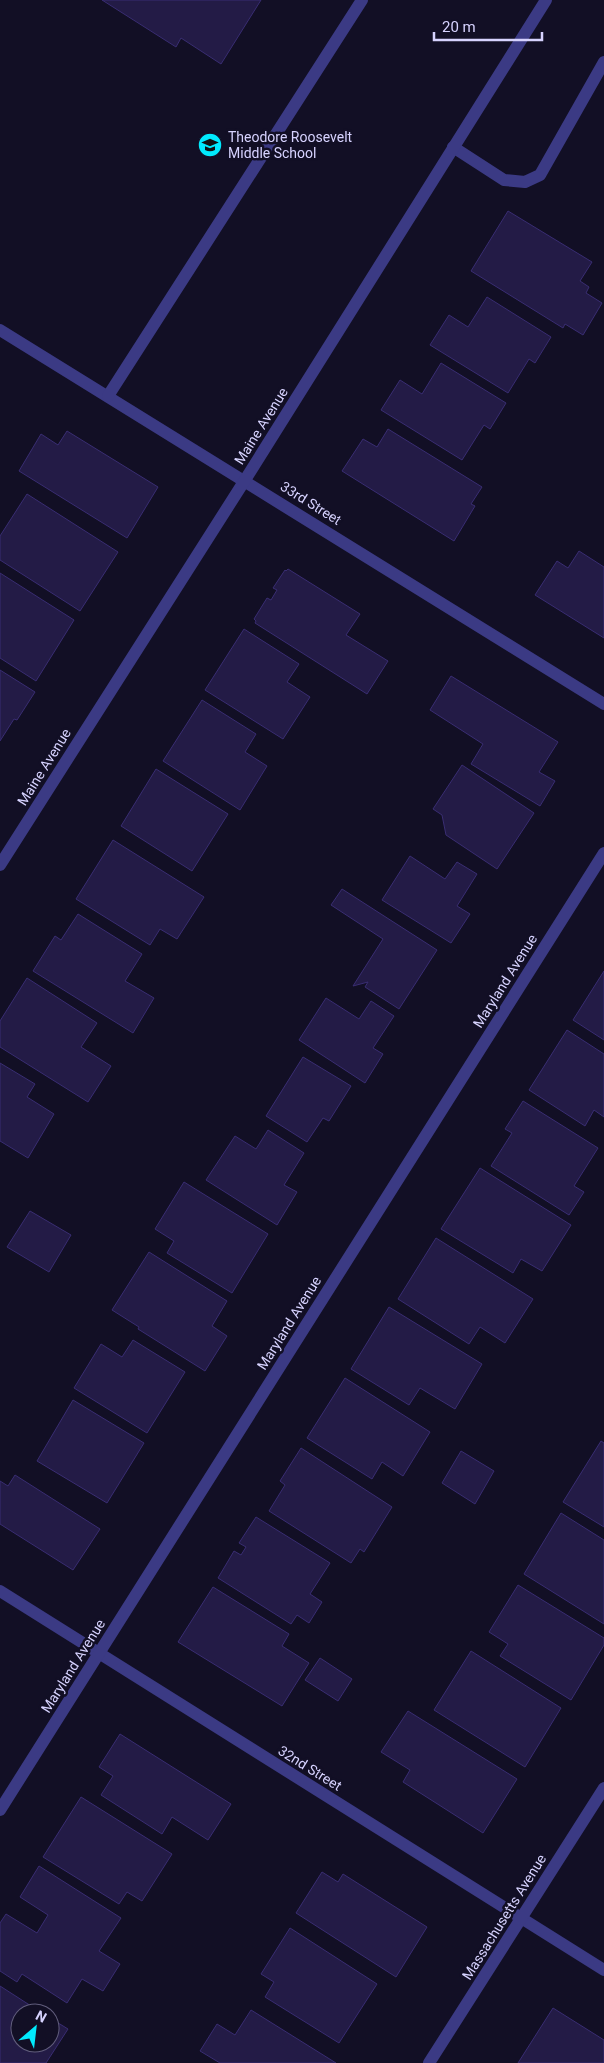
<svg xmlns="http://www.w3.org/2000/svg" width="604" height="2063" viewBox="0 0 604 2063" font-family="Roboto,sans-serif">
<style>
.building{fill:#231b46;stroke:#392d72}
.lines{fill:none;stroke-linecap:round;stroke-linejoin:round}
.minor{stroke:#3b3a84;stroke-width:12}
.labels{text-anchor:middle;stroke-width:5;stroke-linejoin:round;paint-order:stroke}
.poi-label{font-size:14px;fill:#d7d3ff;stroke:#120f25;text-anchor:start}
.street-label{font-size:14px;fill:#d7d3ff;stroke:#120f25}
</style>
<rect width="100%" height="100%" fill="#120f25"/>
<!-- building -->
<g class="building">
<path d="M 102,0 L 261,0 L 221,64 L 181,38 L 176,47 Z"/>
<path d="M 508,211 L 592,262 L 580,281 L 589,287 L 586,293 L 602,303 L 583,335 L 565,324 L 563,328 L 471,271 Z"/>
<path d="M 487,297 L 551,337 L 535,363 L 529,359 L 508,393 L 430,345 L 449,315 L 468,327 Z"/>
<path d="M 441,363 L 506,403 L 490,429 L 484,425 L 462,460 L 381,410 L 400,380 L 422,394 Z"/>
<path d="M 388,429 L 482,487 L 471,504 L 475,506 L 454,541 L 342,471 L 363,439 L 377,447 Z"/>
<path d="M 67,431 L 158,487 L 127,538 L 19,471 L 41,434 L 58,445 Z"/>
<path d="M 27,494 L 118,552 L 80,611 L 0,560 L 0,536 Z"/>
<path d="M 579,551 L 604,567 L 604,638 L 535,595 L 557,561 L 568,568 Z"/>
<path d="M 288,569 L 360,614 L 346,635 L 388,661 L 367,694 L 255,623 L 256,621 L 254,619 L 267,598 L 271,600 L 277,590 L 273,588 L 285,570 L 286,571 Z"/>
<path d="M 0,573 L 74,620 L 36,681 L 0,658 Z"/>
<path d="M 244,629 L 299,664 L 287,682 L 310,697 L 283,739 L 205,690 Z"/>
<path d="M 0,670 L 35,692 L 17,720 L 14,719 L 0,741 Z"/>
<path d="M 451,676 L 558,742 L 539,772 L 555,781 L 540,806 L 471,764 L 483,744 L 430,710 Z"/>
<path d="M 202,700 L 256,734 L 245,752 L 267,766 L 240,810 L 163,761 Z"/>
<path d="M 462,765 L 534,813 L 497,869 L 446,835 L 442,815 L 433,809 Z"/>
<path d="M 156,769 L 228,814 L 192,871 L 121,826 Z"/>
<path d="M 113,840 L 204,897 L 177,939 L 160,929 L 150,945 L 76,899 Z"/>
<path d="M 410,856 L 445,879 L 457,862 L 477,874 L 457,906 L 470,914 L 451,943 L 382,900 Z"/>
<path d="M 342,889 L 437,950 L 399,1009 L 365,987 L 368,982 L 353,986 L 383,939 L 331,905 Z"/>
<path d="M 78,914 L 142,954 L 125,981 L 154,998 L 133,1033 L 33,971 L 55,936 L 61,940 Z"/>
<path d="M 604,971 L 604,1040 L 573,1020 Z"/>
<path d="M 27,978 L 97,1023 L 81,1047 L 111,1066 L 88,1102 L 0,1047 L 0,1021 Z"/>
<path d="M 326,998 L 359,1019 L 371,1001 L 394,1016 L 373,1048 L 383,1054 L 365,1083 L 299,1040 Z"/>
<path d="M 567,1030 L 604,1054 L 604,1117 L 594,1110 L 585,1126 L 529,1090 Z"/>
<path d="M 303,1057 L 351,1086 L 329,1121 L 323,1118 L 307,1142 L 266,1116 Z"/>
<path d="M 0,1063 L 35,1084 L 27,1097 L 54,1114 L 28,1158 L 0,1141 Z"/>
<path d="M 523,1101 L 598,1148 L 574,1186 L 584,1192 L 569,1215 L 491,1166 L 512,1133 L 505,1129 Z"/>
<path d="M 268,1130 L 304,1153 L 284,1185 L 297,1192 L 277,1225 L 206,1180 L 235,1136 L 256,1149 Z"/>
<path d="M 480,1168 L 571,1225 L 542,1271 L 521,1259 L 513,1273 L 441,1229 Z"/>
<path d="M 184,1182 L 268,1234 L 232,1293 L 167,1253 L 174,1241 L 155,1229 Z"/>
<path d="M 30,1211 L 71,1235 L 49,1272 L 7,1247 Z"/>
<path d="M 436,1238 L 533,1299 L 505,1343 L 480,1327 L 469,1344 L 398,1299 Z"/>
<path d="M 149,1252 L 227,1301 L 212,1326 L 227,1336 L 205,1371 L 138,1329 L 139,1327 L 112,1310 Z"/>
<path d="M 389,1307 L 482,1364 L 455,1409 L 420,1388 L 409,1405 L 351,1369 Z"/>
<path d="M 133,1340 L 185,1372 L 147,1433 L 74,1388 L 101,1344 L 122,1357 Z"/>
<path d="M 345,1378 L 430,1432 L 403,1476 L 382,1462 L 372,1479 L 307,1438 Z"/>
<path d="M 73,1400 L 144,1443 L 107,1503 L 37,1461 Z"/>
<path d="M 601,1441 L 604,1443 L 604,1527 L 563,1502 Z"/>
<path d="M 301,1448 L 392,1507 L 364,1552 L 360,1549 L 351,1563 L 269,1511 L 285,1485 L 280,1481 Z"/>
<path d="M 461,1451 L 494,1471 L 475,1504 L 442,1483 Z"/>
<path d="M 15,1475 L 100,1529 L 73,1570 L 0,1524 L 0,1481 L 8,1486 Z"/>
<path d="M 561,1513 L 604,1540 L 604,1624 L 524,1574 Z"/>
<path d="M 256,1517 L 330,1563 L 310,1594 L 322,1602 L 309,1623 L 297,1615 L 291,1624 L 218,1578 L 234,1551 L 241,1555 L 246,1547 L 239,1543 Z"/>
<path d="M 518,1585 L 604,1638 L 604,1645 L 571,1700 L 500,1656 L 508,1644 L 489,1632 Z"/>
<path d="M 213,1587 L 289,1634 L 282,1646 L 309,1663 L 282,1706 L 178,1642 Z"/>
<path d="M 471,1651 L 561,1708 L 525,1767 L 434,1710 Z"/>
<path d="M 320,1658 L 352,1679 L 338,1701 L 305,1680 Z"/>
<path d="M 408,1711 L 517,1779 L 483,1833 L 403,1782 L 410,1770 L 381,1752 Z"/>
<path d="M 120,1734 L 231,1804 L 208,1840 L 172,1817 L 162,1834 L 101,1795 L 113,1776 L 99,1767 Z"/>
<path d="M 81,1797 L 172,1854 L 142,1901 L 127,1892 L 119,1904 L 43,1857 Z"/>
<path d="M 39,1866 L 121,1918 L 99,1951 L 120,1964 L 103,1991 L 82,1979 L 67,2003 L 22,1974 L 17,1982 L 0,1971 L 0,1923 L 6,1914 L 37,1933 L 48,1915 L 20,1897 Z"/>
<path d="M 322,1872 L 338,1882 L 343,1874 L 427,1927 L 396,1977 L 296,1913 Z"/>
<path d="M 290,1928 L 377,1984 L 339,2043 L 265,1997 L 274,1982 L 261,1974 Z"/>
<path d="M 0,1986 L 42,2013 L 20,2013 L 20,2043 L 50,2043 L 50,2018 L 68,2029 L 46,2063 L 0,2063 Z"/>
<path d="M 553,2008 L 604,2040 L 604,2063 L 518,2063 Z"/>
<path d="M 251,2010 L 336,2063 L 220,2063 L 200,2051 L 217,2024 L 235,2035 Z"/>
</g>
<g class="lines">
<!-- minor -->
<g class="minor">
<path d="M 453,147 L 504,180 L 525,182 L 540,175 L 604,62"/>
<path d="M 0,330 L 604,704"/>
<path d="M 108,396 L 362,0"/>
<path d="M 0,865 L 245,480 L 546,0"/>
<path d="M 0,1591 L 604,1970"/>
<path d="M 0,1810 L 604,853"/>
<path d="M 429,2063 L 604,1788"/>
</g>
</g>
<!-- icons -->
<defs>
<g id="school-disc" transform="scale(1.25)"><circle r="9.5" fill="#01eafd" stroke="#120f25"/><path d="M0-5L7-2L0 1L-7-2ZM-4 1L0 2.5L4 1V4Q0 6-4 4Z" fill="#111"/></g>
</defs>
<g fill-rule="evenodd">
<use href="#school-disc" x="210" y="145"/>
</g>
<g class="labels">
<!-- poi labels -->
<g class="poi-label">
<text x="228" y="142">Theodore Roosevelt<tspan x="228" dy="16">Middle School</tspan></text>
</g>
<!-- street labels -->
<g class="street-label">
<text transform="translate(261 426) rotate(-58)" y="5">Maine Avenue</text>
<text transform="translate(311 503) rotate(32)" y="5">33rd Street</text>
<text transform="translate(44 767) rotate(-58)" y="5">Maine Avenue</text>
<text transform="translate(505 981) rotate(-58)" y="5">Maryland Avenue</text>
<text transform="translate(289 1323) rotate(-58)" y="5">Maryland Avenue</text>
<text transform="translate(73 1666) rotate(-58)" y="5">Maryland Avenue</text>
<text transform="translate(310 1768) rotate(32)" y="5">32nd Street</text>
<text transform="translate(504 1917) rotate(-58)" y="5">Massachusetts Avenue</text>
</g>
</g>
<!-- north arrow -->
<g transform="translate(35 2028) rotate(28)"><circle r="24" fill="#120f25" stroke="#615d7c"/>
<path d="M0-4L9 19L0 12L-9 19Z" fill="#01eafd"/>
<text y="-8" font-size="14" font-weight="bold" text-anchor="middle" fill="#d7d3ff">N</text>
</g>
<!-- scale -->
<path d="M434 32v8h108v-8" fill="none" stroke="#d7d3ff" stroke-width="2.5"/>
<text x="442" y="32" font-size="15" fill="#d7d3ff" stroke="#120f25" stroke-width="4" paint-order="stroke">20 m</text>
</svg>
